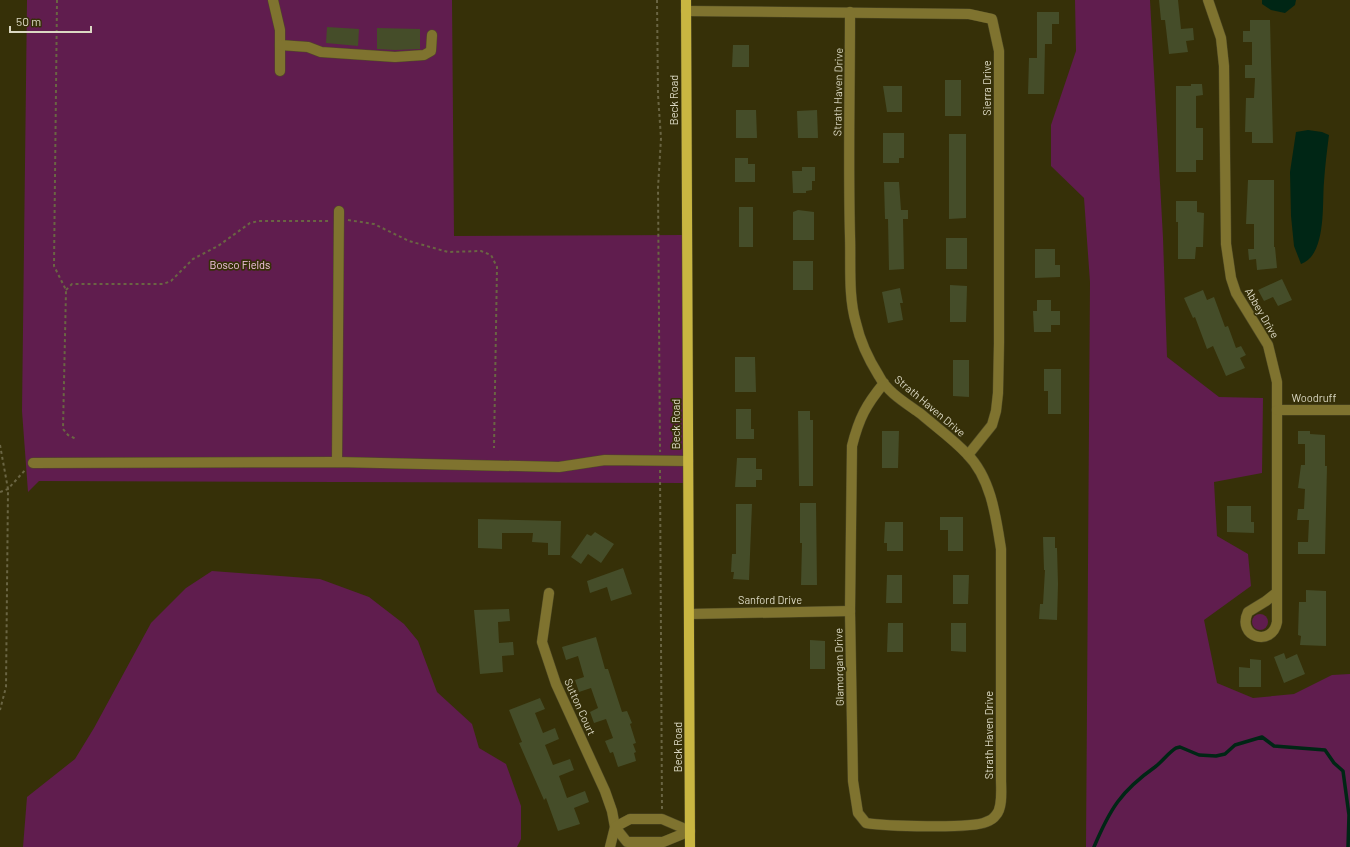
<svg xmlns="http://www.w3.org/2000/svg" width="1350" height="847" viewBox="0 0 1350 847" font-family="Barlow,sans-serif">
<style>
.green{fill:#601d4e}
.water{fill:#002615}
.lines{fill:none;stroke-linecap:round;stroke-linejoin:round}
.stream{stroke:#002615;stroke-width:3.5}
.building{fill:#454d29}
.minor-casing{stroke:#504b26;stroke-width:11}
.major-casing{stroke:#504b26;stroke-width:11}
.path{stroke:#6a6543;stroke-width:2;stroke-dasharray:3 3;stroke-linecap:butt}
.minor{stroke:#7f732f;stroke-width:10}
.major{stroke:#c9b641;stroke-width:10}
.labels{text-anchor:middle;stroke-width:3.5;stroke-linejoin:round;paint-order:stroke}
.street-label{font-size:11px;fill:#dbd8c3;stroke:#363008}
.park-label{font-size:11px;fill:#f7c6e5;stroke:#363008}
</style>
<rect width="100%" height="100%" fill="#363008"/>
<!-- green -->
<g class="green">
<path d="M 27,0 L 452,0 L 454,236 L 685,235 L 687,483 L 39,481 L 28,492 L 22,411 Z"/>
<path d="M 1075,0 L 1150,0 L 1163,238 L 1167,357 L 1219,397 L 1263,398 L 1262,473 L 1214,482 L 1217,536 L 1248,554 L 1251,586 L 1204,620 L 1217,683 L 1253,698 L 1294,694 L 1332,675 L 1350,674 L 1350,847 L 1086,847 L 1090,282 L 1084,198 L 1051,166 L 1051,125 L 1076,51 Z"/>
<path d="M 212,571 L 320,579 L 369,597 L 404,624 L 418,641 L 437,692 L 472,724 L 479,748 L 506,764 L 521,806 L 521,839 L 517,847 L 23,847 L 27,797 L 75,759 L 94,728 L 151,623 L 186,588 Z"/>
<circle cx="1260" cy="622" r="8"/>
</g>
<!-- water -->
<g class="water">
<path d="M 1262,0 L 1296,0 L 1295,5 L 1285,13 L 1271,10 L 1262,4 Z"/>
<path d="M 1308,130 L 1322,132 L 1329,135 C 1327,151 1325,166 1324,182 C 1322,203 1327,255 1301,264 L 1294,246 L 1291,216 L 1290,172 L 1296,132 Z"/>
</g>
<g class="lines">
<!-- stream -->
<path class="stream" d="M 1094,847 C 1110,809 1121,791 1155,767 C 1163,761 1168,753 1176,748 L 1180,747 L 1199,755 L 1216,756 L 1225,754 L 1235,745 L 1262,737 L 1274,746 L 1325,750 L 1334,763 L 1343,771 L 1349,815 L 1348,847"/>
</g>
<!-- building -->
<g class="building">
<path d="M 1159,0 L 1178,0 L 1181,29 L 1193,28 L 1194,40 L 1186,41 L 1188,52 L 1169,54 L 1165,20 L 1161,20 Z"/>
<path d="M 1037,12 L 1059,12 L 1059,24 L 1052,24 L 1052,44 L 1045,44 L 1044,94 L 1028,94 L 1029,58 L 1037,58 Z"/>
<path d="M 1250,20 L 1270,20 L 1273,143 L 1252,143 L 1252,132 L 1245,132 L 1246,98 L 1254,98 L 1255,78 L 1245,78 L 1245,65 L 1252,65 L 1252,42 L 1243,42 L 1243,31 L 1250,31 Z"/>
<path d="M 327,27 L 359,29 L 358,46 L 326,43 Z"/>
<path d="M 377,28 L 420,29 L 420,49 L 395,50 L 377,49 Z"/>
<path d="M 733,45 L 749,45 L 749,67 L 732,67 Z"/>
<rect x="945" y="80" width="16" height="36"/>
<path d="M 1191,84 L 1202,84 L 1203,95 L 1196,96 L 1196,128 L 1203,128 L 1203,160 L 1196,160 L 1196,172 L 1176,172 L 1176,86 L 1191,86 Z"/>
<path d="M 883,86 L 902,86 L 902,112 L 887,112 Z"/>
<path d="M 736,110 L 756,110 L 757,138 L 736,138 Z"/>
<path d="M 817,110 L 818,138 L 798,138 L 797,111 Z"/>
<path d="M 883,133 L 904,133 L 904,158 L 899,158 L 899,163 L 883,163 Z"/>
<path d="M 949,134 L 966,134 L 966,218 L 949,219 Z"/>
<path d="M 735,158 L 748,158 L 748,164 L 755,164 L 755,182 L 735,182 Z"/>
<path d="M 802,167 L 815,167 L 815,181 L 812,181 L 812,190 L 806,191 L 806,193 L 793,193 L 792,171 L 802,171 Z"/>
<path d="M 1248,180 L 1274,180 L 1274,247 L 1275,247 L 1277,268 L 1257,270 L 1256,259 L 1249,260 L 1248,249 L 1254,249 L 1254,224 L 1246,224 Z"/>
<path d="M 884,182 L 899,182 L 901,210 L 908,210 L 908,219 L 903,219 L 904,269 L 889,270 L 888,219 L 885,219 Z"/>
<path d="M 1176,201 L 1197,201 L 1197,212 L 1204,213 L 1203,247 L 1196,247 L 1195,259 L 1178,259 L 1178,222 L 1176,222 Z"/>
<rect x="739" y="207" width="14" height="40"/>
<path d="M 798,210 L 814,212 L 814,240 L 793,240 L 793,212 Z"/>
<rect x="946" y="238" width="21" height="31"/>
<path d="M 1035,249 L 1055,249 L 1055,265 L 1060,265 L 1060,277 L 1035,278 Z"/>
<rect x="793" y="261" width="20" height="29"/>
<path d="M 1282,279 L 1292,300 L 1278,306 L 1273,297 L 1264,301 L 1258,290 Z"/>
<path d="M 950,285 L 967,286 L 966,322 L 950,322 Z"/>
<path d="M 900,288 L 903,303 L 900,303 L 903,320 L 888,323 L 882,292 Z"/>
<path d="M 1203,290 L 1207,300 L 1214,297 L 1225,327 L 1228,326 L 1236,348 L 1241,346 L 1246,355 L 1240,358 L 1245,368 L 1226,376 L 1213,346 L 1207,349 L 1195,317 L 1193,318 L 1184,298 Z"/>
<path d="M 1037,300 L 1051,300 L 1051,311 L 1060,311 L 1060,325 L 1051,325 L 1051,332 L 1034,332 L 1033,311 L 1037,311 Z"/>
<path d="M 735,357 L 755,357 L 756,392 L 735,392 Z"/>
<path d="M 953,360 L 969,360 L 969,397 L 953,396 Z"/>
<path d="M 1044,369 L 1061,369 L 1061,414 L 1048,414 L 1048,391 L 1044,391 Z"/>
<path d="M 736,409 L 751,409 L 751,429 L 754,429 L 754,439 L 736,439 Z"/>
<path d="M 798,411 L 810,411 L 810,420 L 813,420 L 813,486 L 799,486 Z"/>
<path d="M 882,431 L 899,431 L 898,468 L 882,468 Z"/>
<path d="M 1298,431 L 1310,431 L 1310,434 L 1325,435 L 1325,466 L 1327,466 L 1325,554 L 1298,554 L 1298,542 L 1308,542 L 1309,520 L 1297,520 L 1298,509 L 1304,509 L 1305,489 L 1298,488 L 1301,465 L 1305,465 L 1305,444 L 1298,444 Z"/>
<path d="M 737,458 L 756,458 L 756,469 L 762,469 L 762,480 L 756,480 L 756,487 L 735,487 Z"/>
<path d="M 800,503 L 816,503 L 817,585 L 801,585 L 802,543 L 800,543 Z"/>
<path d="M 736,504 L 752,504 L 749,580 L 733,579 L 734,572 L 731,572 L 732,554 L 736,554 Z"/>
<path d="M 1227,506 L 1251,506 L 1251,522 L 1254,522 L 1254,533 L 1227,532 Z"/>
<path d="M 940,517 L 963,517 L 963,551 L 948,551 L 948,530 L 940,530 Z"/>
<path d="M 478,519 L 561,521 L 560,555 L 548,555 L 548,543 L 532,542 L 533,533 L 502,533 L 502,549 L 478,548 Z"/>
<path d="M 885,522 L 903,522 L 903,551 L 887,551 L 887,543 L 884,543 Z"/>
<path d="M 595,532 L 614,544 L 601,563 L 588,554 L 581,564 L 571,557 L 587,534 L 591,536 Z"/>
<path d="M 1043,537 L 1055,537 L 1055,548 L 1057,548 L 1058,584 L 1057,620 L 1039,619 L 1040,604 L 1043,604 L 1045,570 L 1044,570 Z"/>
<path d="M 623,568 L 632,594 L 611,601 L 607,587 L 590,593 L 587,581 Z"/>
<path d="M 887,575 L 902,575 L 902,603 L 886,603 Z"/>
<path d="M 953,575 L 969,575 L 968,604 L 953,604 Z"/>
<path d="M 1306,590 L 1326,591 L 1326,646 L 1300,645 L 1301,636 L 1298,635 L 1299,602 L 1306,602 Z"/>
<path d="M 509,609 L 510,621 L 498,622 L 499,643 L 513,642 L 514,655 L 502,656 L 503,672 L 480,674 L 474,610 Z"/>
<path d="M 888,623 L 903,623 L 903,652 L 887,652 Z"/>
<path d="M 951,623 L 966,623 L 966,652 L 951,651 Z"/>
<path d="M 596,637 L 605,669 L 608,669 L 622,712 L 627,711 L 632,723 L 630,724 L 636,743 L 633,744 L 636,752 L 634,753 L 636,761 L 618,767 L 613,752 L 610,753 L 605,741 L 613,738 L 606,719 L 594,723 L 590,712 L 598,708 L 591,688 L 579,692 L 575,680 L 584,677 L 578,656 L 566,660 L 562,647 Z"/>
<path d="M 810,640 L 825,641 L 825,669 L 810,669 Z"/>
<path d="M 1284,653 L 1286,659 L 1297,654 L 1305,674 L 1284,683 L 1274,657 Z"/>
<path d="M 1250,659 L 1261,660 L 1261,687 L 1239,687 L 1239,667 L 1250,668 Z"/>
<path d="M 540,698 L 545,709 L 535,713 L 543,733 L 555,728 L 559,739 L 545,745 L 553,765 L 570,759 L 574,770 L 559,776 L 567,798 L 585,791 L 589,802 L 574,808 L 580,824 L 558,831 L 546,798 L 544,800 L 519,743 L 522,742 L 509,710 Z"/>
</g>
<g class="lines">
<!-- minor casing -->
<g class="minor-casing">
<g id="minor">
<path d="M 273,0 L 280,30 L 280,71"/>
<path d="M 1208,0 L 1221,38 L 1224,66 L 1226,244 L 1231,278 L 1236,293 L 1268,345 L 1277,382 L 1277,622 C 1272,648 1236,637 1248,612 L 1266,601 L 1276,593"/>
<path d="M 686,11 L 969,14 L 992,19 L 999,51 L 999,343 L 998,393 L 996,411 L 992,425 L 968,455"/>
<path d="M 850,12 C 850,87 848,161 850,236 C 851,264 848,296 856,323 C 860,341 869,360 879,376 C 888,393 906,403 921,414 C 936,427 953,439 967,454 C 991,478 996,517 1001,549 L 1001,779 C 1001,789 1003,808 996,815 C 994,818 989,821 986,822 C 971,829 884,826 866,823 L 858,813 L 853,781 L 850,611 L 852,446 C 859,418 866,405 884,383"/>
<path d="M 280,45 L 308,47 L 321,52 L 395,57 L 424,55 L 431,51 L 432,35"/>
<path d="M 1277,410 L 1350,410"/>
<path d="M 337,462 L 339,211"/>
<path d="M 33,463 L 337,462 L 559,467 L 605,460 L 688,461"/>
<path d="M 549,593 L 542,642 L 556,684 L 605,791 L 612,811 L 615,827 L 610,847"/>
<path d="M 690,614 L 850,611"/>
<path d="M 630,819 L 662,819 L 690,831 L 663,842 L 627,842 L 615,827 Z"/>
</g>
</g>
<!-- major casing -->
<g class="major-casing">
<path id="major" d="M 686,0 L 690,847"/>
</g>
<!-- path -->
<g class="path">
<path d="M 57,0 L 54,266 L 66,290 L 63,429 L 68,435 L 76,439"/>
<path d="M 657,0 L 658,95 L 661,138 L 658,188 L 660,452"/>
<path d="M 348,220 L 374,224 L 409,241 L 448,252 L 481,251 L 491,255 L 497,267 L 494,448"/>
<path d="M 66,290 L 72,284 L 163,284 L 171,281 L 193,259 L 218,246 L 250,223 L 259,221 L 330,221"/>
<path d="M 0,445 L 8,489 L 6,687 L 0,710"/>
<path d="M 660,470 L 662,810"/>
<path d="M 0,492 L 8,489 L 26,469"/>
</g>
<!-- minor -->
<use href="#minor" class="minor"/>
<!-- major -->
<use href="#major" class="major"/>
</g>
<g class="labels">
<!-- street labels -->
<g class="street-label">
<text transform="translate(987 88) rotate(-90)" y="4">Sierra Drive</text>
<text transform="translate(838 92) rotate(-89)" y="4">Strath Haven Drive</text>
<text transform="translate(674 100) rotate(-90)" y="4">Beck Road</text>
<text transform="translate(1262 313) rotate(60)" y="4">Abbey Drive</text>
<text x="1314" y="402">Woodruff</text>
<text transform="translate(930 406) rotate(40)" y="4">Strath Haven Drive</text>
<text transform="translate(676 424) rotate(-90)" y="4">Beck Road</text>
<text x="770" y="604">Sanford Drive</text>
<text transform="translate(839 667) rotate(-91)" y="4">Glamorgan Drive</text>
<text transform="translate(580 707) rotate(66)" y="4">Sutton Court</text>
<text transform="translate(989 735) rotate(-90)" y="4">Strath Haven Drive</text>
<text transform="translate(678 747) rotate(-90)" y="4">Beck Road</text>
</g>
<!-- park labels -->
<g class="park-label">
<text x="240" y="269">Bosco Fields</text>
</g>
</g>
<!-- scale -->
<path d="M10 26v6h81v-6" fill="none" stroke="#dbd8c3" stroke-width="2"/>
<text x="16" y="26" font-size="12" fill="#dbd8c3" stroke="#363008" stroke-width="3" paint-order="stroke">50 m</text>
</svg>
